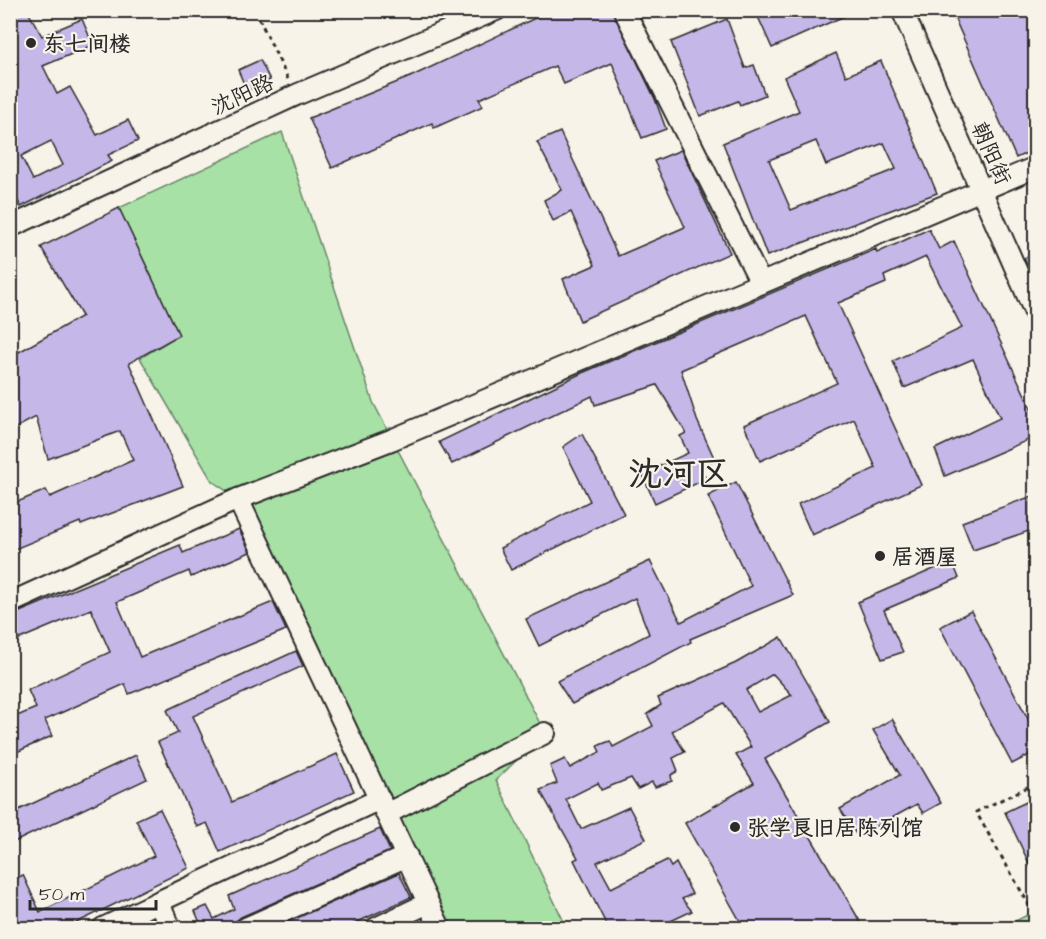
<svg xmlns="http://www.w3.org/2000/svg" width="1046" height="939" viewBox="0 0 1046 939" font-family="'Architects Daughter','LXGW WenKai TC',sans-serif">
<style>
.green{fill:#a7e1a6;stroke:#698668;stroke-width:1.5}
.building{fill:#c5b7e8;stroke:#2b2b2b;stroke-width:1.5;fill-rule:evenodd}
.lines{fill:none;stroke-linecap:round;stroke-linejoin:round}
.minor-casing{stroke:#2b2b2b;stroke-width:24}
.path{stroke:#2b2b2b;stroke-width:3;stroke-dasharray:4.5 4.5;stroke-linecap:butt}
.minor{stroke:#f7f3e8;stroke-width:20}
.poi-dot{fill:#2b2b2b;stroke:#f7f3e8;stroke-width:2}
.labels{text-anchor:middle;stroke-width:4.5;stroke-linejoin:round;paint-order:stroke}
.poi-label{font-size:22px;font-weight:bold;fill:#2b2b2b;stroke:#f7f3e8;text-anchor:start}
.street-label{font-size:22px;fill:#2b2b2b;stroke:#f7f3e8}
.town-label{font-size:34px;font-weight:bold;fill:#2b2b2b;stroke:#f7f3e8}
</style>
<rect width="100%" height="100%" fill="#f7f3e8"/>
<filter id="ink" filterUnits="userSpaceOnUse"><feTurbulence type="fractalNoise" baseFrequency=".0167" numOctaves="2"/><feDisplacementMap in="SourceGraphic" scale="12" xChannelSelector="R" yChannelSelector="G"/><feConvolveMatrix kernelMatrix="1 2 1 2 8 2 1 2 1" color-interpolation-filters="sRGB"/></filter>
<g filter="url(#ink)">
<!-- green -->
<g class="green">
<path d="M 282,132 L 373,402 L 545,733 L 496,780 L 567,928 L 440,928 L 238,499 L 212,481 L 140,358 L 179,335 L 119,208 Z"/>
<path d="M 1035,911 L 1035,928 L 1002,928 Z"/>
</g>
<!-- building -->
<g class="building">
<path d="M 10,10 L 27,10 L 42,36 L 82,19 L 93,45 L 43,66 L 57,94 L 70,87 L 97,135 L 128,120 L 138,141 L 108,155 L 112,161 L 21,207 L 10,185 L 10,161 L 16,159 L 10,148 ZM 51,141 L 63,165 L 33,180 L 21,156 Z"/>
<path d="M 552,10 L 612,10 L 655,99 L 666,129 L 642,138 L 612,63 L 564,84 L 555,66 L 479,99 L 483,106 L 434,128 L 432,123 L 332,168 L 309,118 L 410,77 Z"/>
<path d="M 755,10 L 858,10 L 772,48 Z"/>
<path d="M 951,10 L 1035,10 L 1035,149 L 1016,158 Z"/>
<path d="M 727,19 L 745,68 L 754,65 L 765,95 L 740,105 L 738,101 L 700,116 L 671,42 Z"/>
<path d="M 836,53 L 846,76 L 881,61 L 937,193 L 767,256 L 723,143 L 799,111 L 784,77 ZM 816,141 L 826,165 L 884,143 L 896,169 L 791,210 L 769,160 Z"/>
<path d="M 260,60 L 270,80 L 247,91 L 238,70 Z"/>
<path d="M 560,132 L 618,256 L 685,227 L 654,161 L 681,150 L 730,253 L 580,321 L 563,279 L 595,265 L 571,212 L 553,221 L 544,200 L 562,190 L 537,142 Z"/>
<path d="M 119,208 L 179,335 L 129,363 L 183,486 L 81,525 L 80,522 L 10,551 L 10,505 L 46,490 L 50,497 L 133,460 L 120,431 L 48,459 L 36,417 L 10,431 L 10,357 L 82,316 L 41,247 Z"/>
<path d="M 929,229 L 939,249 L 954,241 L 1035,417 L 1035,437 L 945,476 L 935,449 L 1000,418 L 973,359 L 904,388 L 893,361 L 962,328 L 926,257 L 884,276 L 886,283 L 838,303 L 921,485 L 812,535 L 798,504 L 876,468 L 854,419 L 760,461 L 744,425 L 837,383 L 806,316 L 681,370 L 697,420 L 715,460 L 700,467 L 706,479 L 655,503 L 642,474 L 688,453 L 680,436 L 686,433 L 657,385 L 595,405 L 592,396 L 452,464 L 439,442 L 582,373 L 876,249 L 877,253 Z"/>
<path d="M 1035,252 L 1035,284 L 1024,258 Z"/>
<path d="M 582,434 L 624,514 L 511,570 L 500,548 L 590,501 L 563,447 Z"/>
<path d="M 736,482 L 793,595 L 690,639 L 691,642 L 572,704 L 557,681 L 649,634 L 635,598 L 539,646 L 526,619 L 650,561 L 681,622 L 751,586 L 708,496 Z"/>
<path d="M 1035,495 L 1035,529 L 973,550 L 962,522 Z"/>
<path d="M 239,529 L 250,552 L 191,577 L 189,571 L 117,602 L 140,657 L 273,602 L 286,630 L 129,694 L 125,684 L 45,720 L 52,736 L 10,755 L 10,719 L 36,708 L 28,690 L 110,652 L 91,609 L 10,643 L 10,616 L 180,545 L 183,553 Z"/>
<path d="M 952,561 L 959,578 L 884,610 L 903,652 L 882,659 L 858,602 Z"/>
<path d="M 971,611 L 1035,732 L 1035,752 L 1012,764 L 940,627 Z"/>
<path d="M 781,637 L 830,722 L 765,759 L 864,928 L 744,928 L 685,823 L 754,783 L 736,755 L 751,747 L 724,703 L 672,731 L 685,752 L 673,758 L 678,771 L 671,775 L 672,781 L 655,787 L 652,782 L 638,789 L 631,778 L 601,790 L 598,783 L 566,799 L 581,829 L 629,807 L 646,839 L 597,862 L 611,888 L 667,860 L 671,867 L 676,863 L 692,894 L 682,899 L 692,911 L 656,928 L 608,928 L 574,860 L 578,858 L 540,790 L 557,783 L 550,766 L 565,759 L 570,768 L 600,752 L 597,746 L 610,741 L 613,747 L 653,726 L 647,714 L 661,705 L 658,698 L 736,663 ZM 773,674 L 792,695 L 758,712 L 746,690 Z"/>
<path d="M 296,651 L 303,666 L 193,716 L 232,802 L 337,754 L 354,791 L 220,852 L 207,823 L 197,827 L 158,742 L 178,733 L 167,710 Z"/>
<path d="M 892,719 L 941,803 L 923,813 L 917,804 L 858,837 L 840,809 L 900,775 L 873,730 Z"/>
<path d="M 136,755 L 147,779 L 10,844 L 10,814 Z"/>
<path d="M 1035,798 L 1035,876 L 1005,812 Z"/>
<path d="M 160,809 L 189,868 L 66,928 L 17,928 L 10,915 L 10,881 L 23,875 L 40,912 L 154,856 L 136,820 Z"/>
<path d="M 380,829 L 390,851 L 241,917 L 236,921 L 234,928 L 193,928 L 201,925 L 195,911 L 207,906 L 214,919 L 234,909 L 229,896 Z"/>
<path d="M 399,873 L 411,897 L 345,928 L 274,928 Z"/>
</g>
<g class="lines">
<!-- minor casing -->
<g class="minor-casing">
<g id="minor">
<path d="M 624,10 L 761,283"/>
<path d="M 902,10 L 1036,315"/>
<path d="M 10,227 L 296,95 L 496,10"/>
<path d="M 238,499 L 440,928"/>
<path d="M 10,603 L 238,499 L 391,440 L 1036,167"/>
<path d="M 388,813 L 545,733"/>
<path d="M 103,928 L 158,902"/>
<path d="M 171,928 L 158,902 L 380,799"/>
<path d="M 246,928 L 407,856"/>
<path d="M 376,928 L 428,903"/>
</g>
</g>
<!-- path -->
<g class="path">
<path d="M 255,10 L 288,79"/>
<path d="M 1036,783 L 976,812 L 1036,917"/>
</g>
<!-- minor -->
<use href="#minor" class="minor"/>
</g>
</g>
<!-- markers -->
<g class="poi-dot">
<circle cx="31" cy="43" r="6"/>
<circle cx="880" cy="556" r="6"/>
<circle cx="735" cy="827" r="6"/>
</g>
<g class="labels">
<!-- poi labels -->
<g class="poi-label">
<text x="43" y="51">东七间楼</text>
<text x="892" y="564">居酒屋</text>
<text x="747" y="835">张学良旧居陈列馆</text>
</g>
<!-- street labels -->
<g class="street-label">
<text transform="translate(242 94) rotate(-25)" y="8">沈阳路</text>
<text transform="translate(992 153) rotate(66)" y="8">朝阳街</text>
</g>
<!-- town labels -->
<g class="town-label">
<text x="679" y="485">沈河区</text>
</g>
</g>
<!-- margin -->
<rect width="1046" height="939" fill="none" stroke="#f7f3e8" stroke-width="36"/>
<rect x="18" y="18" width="1010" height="903" fill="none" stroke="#2b2b2b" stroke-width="2" filter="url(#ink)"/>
<!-- scale -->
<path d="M30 900v9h126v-9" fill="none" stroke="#2b2b2b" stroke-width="3"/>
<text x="39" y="900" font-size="18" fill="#2b2b2b" stroke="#f7f3e8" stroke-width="4.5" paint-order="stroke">50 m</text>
</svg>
